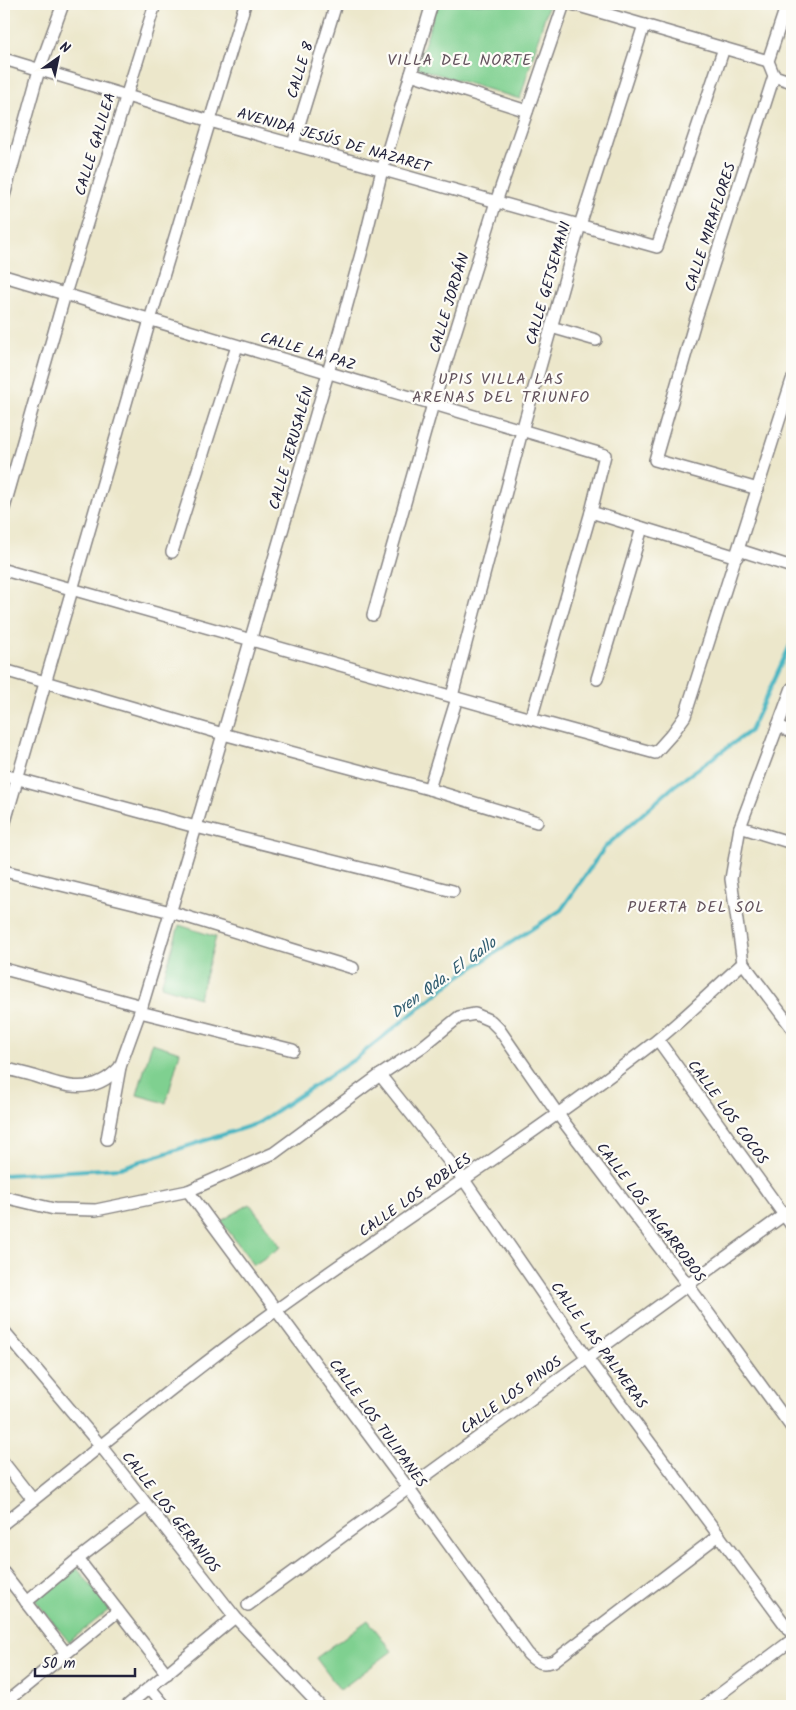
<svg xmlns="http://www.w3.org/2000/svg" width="796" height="1710" viewBox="0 0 796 1710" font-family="Kalam,sans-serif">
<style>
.green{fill:#7fd090;stroke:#507966}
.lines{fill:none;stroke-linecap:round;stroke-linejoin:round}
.stream{stroke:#48b6c2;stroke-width:4}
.street-casing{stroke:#878483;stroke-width:14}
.street{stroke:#fff;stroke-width:11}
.labels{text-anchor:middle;stroke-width:4.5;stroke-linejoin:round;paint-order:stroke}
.street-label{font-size:15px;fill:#22223b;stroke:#fdfcf7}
.neighbourhood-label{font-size:16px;letter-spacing:1px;fill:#64545e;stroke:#fdfcf7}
.water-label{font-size:16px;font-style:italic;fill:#315d71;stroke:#fdfcf7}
</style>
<rect width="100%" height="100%" fill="#fdfcf7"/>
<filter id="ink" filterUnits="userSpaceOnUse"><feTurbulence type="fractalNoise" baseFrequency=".02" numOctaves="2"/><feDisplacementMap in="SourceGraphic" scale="10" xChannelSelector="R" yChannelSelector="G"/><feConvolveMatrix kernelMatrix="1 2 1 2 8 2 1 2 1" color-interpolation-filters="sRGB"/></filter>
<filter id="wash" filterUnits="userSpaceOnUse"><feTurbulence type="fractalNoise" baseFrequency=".0096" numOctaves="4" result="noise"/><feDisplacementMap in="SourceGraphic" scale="20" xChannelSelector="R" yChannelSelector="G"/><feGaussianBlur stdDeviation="1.12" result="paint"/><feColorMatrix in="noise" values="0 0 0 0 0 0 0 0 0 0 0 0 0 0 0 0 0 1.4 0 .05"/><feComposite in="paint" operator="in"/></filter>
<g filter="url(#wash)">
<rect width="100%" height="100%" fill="#ece7cb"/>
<!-- green -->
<g class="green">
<path d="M 437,4 L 539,4 L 548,6 L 520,99 L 417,68 Z"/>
<path d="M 179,925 L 216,937 L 199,998 L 161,986 Z"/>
<path d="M 152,1043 L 180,1052 L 166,1103 L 137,1095 Z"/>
<path d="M 250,1204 L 281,1247 L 254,1265 L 221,1221 Z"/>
<path d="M 76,1567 L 110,1609 L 69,1642 L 35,1600 Z"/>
<path d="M 368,1620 L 392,1651 L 340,1690 L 316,1658 Z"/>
</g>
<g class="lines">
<!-- stream -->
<path class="stream" d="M 4,1175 L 120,1168 L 256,1124 L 355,1059 L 458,977 L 561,910 L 605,847 L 674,786 L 750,731 L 792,641"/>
</g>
</g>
<g filter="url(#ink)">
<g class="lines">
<!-- street casing -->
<g class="street-casing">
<g id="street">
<path d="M 572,4 L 768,61"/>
<path d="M 4,59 L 210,121 L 657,247 L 724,48"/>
<path d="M 411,74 L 527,111"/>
<path d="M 774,76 L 792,82"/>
<path d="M 293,144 L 336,4"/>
<path d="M 4,196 L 39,70 L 63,4"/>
<path d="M 4,276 L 605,455 L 591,512 L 531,719"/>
<path d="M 551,327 L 596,340"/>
<path d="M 758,489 L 655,460 L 696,318 L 774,76 L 768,61 L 787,4"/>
<path d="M 4,508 L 65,294 L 155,4"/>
<path d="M 591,512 L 737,557"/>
<path d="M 739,550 L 792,567"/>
<path d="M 172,552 L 237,346"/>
<path d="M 4,570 L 531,719 L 655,753 L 672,734 L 685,716 L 792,380"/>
<path d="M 373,615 L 433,404 L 496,202 L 564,4"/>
<path d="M 4,670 L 223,734 L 429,789 L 537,822"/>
<path d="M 597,679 L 642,528"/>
<path d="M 792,688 L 740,827 L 731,879 L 743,963 L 792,1028"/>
<path d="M 452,696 L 522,431 L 580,225 L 644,25"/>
<path d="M 778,725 L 792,733"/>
<path d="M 4,775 L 196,827 L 453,891"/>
<path d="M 429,789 L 457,698"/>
<path d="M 4,825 L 150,320 L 245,4"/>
<path d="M 740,827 L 792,843"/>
<path d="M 4,871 L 171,912 L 353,968"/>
<path d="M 4,969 L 142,1006"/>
<path d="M 140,1012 L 293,1050"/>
<path d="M 658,1040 L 792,1226"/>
<path d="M 4,1068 C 14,1071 24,1073 34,1076 C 67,1087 93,1096 120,1067"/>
<path d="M 380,1075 L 464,1180 L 587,1358 L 792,1634"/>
<path d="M 107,1139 L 120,1067 L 142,1006 L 196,827 L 328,373 L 364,243 L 382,170 L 432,4"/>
<path d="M 188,1191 L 408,1488 L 528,1654 C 537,1663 542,1665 554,1661 L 719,1535"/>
<path d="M 4,1197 L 54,1209 L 96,1210 L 188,1191 L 274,1153 L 380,1075 L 422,1047 L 459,1017 L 475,1014 L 491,1021 L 499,1029 L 557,1113 L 688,1285 L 792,1428"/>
<path d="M 4,1331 L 100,1445 L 235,1617 L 320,1706"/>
<path d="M 4,1463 L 33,1500"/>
<path d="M 4,1523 C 94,1452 182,1378 275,1311 C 401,1220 533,1136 656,1041 C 686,1017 714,989 743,963"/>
<path d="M 78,1559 L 167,1674"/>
<path d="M 4,1573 L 65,1652"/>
<path d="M 26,1602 L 78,1559 L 147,1506"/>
<path d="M 248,1605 L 792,1209"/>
<path d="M 150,1688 L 165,1706"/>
<path d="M 4,1704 L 118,1611"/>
<path d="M 127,1706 L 235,1617"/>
<path d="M 704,1706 L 792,1640"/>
</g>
</g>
<!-- street -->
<use href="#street" class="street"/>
</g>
</g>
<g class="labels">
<!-- street labels -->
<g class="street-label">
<text transform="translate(300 70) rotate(-73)" y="5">CALLE 8</text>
<text transform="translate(334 140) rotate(16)" y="5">AVENIDA JESÚS DE NAZARET</text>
<text transform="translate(95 144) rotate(-73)" y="5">CALLE GALILEA</text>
<text transform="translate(710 227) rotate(-72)" y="5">CALLE MIRAFLORES</text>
<text transform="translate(548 283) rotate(-74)" y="5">CALLE GETSEMANI</text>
<text transform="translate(449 303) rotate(-73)" y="5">CALLE JORDÁN</text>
<text transform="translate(308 351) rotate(17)" y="5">CALLE LA PAZ</text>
<text transform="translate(291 448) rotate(-74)" y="5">CALLE JERUSALÉN</text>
<text transform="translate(728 1112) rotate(54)" y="5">CALLE LOS COCOS</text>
<text transform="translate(415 1195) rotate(-35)" y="5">CALLE LOS ROBLES</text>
<text transform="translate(651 1212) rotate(53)" y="5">CALLE LOS ALGARROBOS</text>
<text transform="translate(599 1345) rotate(54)" y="5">CALLE LAS PALMERAS</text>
<text transform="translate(511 1395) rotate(-36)" y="5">CALLE LOS PINOS</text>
<text transform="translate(378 1423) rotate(54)" y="5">CALLE LOS TULIPANES</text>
<text transform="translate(171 1512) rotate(52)" y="5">CALLE LOS GERANIOS</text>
</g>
<!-- neighbourhood labels -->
<g class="neighbourhood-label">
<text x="460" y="65">VILLA DEL NORTE</text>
<text x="501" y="384">UPIS VILLA LAS<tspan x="501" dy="18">ARENAS DEL TRIUNFO</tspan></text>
<text x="696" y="912">PUERTA DEL SOL</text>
</g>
<!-- water labels -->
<g class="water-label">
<text transform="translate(443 977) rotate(-36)" y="6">Dren Qda. El Gallo</text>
</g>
</g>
<!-- margin -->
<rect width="796" height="1710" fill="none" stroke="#fdfcf7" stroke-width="20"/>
<!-- north arrow -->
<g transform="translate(58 58) rotate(33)" stroke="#fdfcf7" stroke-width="4" paint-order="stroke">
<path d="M0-4L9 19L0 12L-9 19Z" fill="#22223b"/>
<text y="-8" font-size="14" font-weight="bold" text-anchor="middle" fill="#22223b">N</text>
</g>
<!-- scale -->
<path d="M35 1668v8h100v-8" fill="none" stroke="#22223b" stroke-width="2.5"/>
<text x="42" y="1668" font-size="15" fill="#22223b" stroke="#fdfcf7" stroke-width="4" paint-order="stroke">50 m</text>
</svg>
